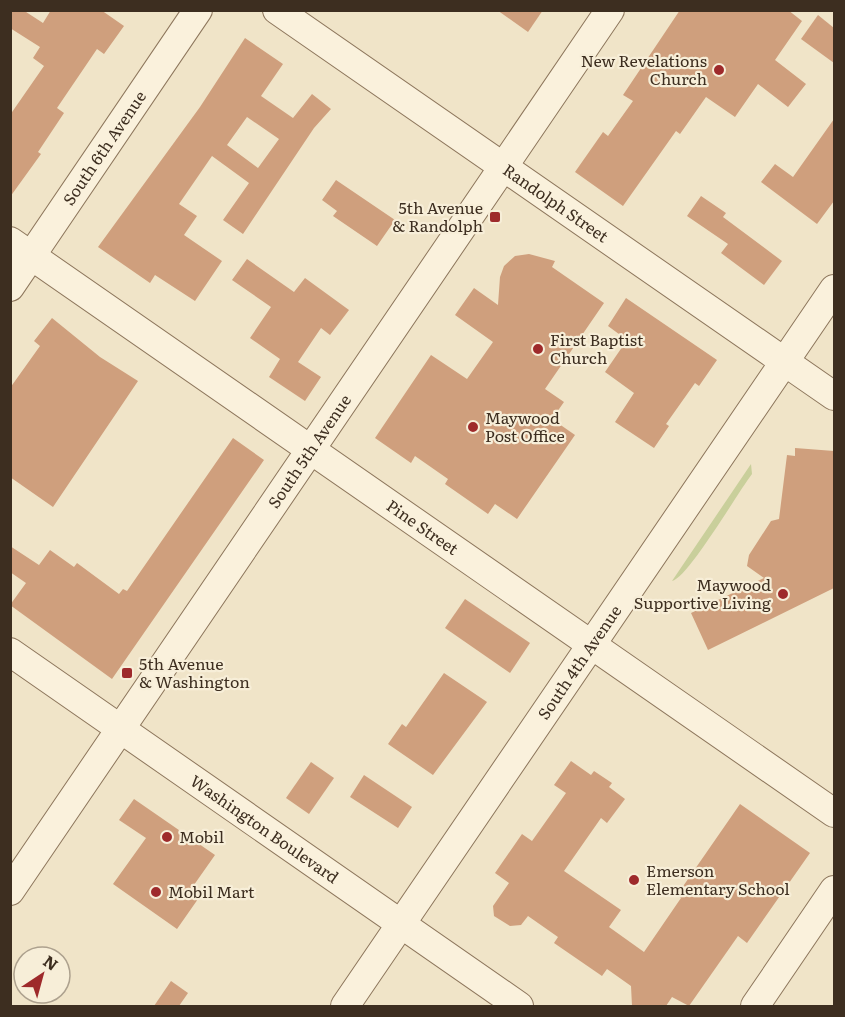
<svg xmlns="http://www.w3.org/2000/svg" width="845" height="1017" viewBox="0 0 845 1017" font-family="Literata,serif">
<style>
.grass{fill:#c9cf9b}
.building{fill:#cf9f7d;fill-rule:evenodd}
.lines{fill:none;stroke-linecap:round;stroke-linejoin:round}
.minor-casing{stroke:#8d765c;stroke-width:30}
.minor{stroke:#faf1dc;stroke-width:28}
.poi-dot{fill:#9e2a2b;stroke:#f7eed8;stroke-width:2}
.labels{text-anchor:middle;stroke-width:4.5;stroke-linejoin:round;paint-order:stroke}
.poi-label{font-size:16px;fill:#3d2e20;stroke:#f7eed8;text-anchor:start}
.street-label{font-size:16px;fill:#3d2e20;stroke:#f7eed8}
</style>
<rect width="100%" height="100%" fill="#f0e4c8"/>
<!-- grass -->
<path class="grass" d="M 751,464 L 752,474 C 738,492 688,578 672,581 Z"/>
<!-- building -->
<g class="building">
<path d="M 10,10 L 23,10 L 43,23 L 51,10 L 101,10 L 124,26 L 104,54 L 97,49 L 57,108 L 64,113 L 38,152 L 41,154 L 10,197 L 10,115 L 44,66 L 33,58 L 40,47 L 10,28 Z"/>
<path d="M 497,10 L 543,10 L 528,32 Z"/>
<path d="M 680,10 L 788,10 L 802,21 L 775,60 L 806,84 L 788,107 L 758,84 L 735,117 L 706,97 L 680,134 L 676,131 L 623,206 L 575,172 L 603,132 L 608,136 L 633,101 L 623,95 Z"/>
<path d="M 818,15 L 834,28 L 834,63 L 801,39 Z"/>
<path d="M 245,38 L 283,64 L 261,96 L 293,118 L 312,94 L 331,109 L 314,128 L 243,234 L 223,220 L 249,183 L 212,156 L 179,204 L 197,216 L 184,235 L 222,261 L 195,301 L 155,275 L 150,283 L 98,247 L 200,107 ZM 247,117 L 279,139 L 258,168 L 227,145 Z"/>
<path d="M 834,119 L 834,201 L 817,224 L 761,182 L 775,164 L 793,177 Z"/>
<path d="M 336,180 L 395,220 L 377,246 L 333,216 L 337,211 L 322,200 Z"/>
<path d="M 701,196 L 726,213 L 723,217 L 782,261 L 764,285 L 721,253 L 728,244 L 687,216 Z"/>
<path d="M 529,254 L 555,261 L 552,267 L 604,303 L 545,389 L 564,402 L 552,419 L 575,435 L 517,519 L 495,504 L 488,514 L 445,484 L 448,479 L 415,456 L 411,463 L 375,438 L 431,355 L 467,379 L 493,342 L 455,315 L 474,288 L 498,305 L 500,277 L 504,266 L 515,256 Z"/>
<path d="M 247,259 L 294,292 L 305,278 L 349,310 L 330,335 L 321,328 L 298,362 L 321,377 L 305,401 L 269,377 L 280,359 L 250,338 L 271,307 L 232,280 Z"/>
<path d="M 626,298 L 717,360 L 699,386 L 695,383 L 666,424 L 669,426 L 654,448 L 615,422 L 634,393 L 605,372 L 627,340 L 608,326 Z"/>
<path d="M 52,318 L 100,357 L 138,381 L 53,507 L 10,477 L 10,388 L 40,346 L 34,341 Z"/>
<path d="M 233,438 L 264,460 L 112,679 L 10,605 L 26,583 L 10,572 L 10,546 L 39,565 L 50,550 L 74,567 L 77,563 L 119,594 L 123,589 L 127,591 Z"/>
<path d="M 795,448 L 834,451 L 834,588 L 708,650 L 691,613 L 764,578 L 747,566 L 749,555 L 771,521 L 779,519 L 787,455 L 795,456 Z"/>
<path d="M 465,599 L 530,643 L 510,673 L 445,628 Z"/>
<path d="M 444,673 L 487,702 L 433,775 L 388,744 L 402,724 L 406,727 Z"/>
<path d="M 571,761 L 591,775 L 594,771 L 612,783 L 609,787 L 625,799 L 607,823 L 601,818 L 564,871 L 621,910 L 609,927 L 644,952 L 681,898 L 677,895 L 740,804 L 810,853 L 747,943 L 738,936 L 689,1006 L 672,997 L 666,1006 L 632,1006 L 631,986 L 607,969 L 602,976 L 554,943 L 558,937 L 528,916 L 521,925 L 510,926 L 494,916 L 493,906 L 509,883 L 495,873 L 522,834 L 532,841 L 566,793 L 554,785 Z"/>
<path d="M 311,762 L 334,778 L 309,814 L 286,798 Z"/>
<path d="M 364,775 L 412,807 L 398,828 L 350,797 Z"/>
<path d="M 134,799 L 215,855 L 189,892 L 198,899 L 177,929 L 113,884 L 146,838 L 119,820 Z"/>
<path d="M 171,981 L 188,993 L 179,1006 L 154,1006 Z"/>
</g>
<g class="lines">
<!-- minor casing -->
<g class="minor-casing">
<g id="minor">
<path id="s1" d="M 277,10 L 834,396"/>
<path id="s2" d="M 10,241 L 834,813"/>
<path id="s3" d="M 10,287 L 198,10"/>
<path id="s4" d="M 10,652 L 519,1006"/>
<path id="s5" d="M 10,891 L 610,10"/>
<path id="s6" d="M 345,1006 L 834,289"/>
<path d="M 755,1006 L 834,890"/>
</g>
</g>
<!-- minor -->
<use href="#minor" class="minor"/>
</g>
<!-- markers -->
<g class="poi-dot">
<circle cx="719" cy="70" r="6"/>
<rect x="489" y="211" width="12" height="12" rx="3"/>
<circle cx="538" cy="349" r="6"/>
<circle cx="473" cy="427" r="6"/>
<circle cx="783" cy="594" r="6"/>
<rect x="121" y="667" width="12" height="12" rx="3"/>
<circle cx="167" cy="837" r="6"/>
<circle cx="634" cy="880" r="6"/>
<circle cx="156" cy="892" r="6"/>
</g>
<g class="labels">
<!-- poi labels -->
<g class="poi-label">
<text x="707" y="67" text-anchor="end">New Revelations<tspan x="707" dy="18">Church</tspan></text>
<text x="483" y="214" text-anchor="end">5th Avenue<tspan x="483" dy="18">&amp; Randolph</tspan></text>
<text x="550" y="346">First Baptist<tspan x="550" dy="18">Church</tspan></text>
<text x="485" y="424">Maywood<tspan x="485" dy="18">Post Office</tspan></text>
<text x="771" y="591" text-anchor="end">Maywood<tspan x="771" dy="18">Supportive Living</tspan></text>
<text x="139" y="670">5th Avenue<tspan x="139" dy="18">&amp; Washington</tspan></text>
<text x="179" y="843">Mobil</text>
<text x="646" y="877">Emerson<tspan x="646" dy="18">Elementary School</tspan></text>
<text x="168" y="898">Mobil Mart</text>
</g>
<!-- street labels -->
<g class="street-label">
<text dy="6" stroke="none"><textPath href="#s3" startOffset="168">South 6th Avenue</textPath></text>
<text dy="6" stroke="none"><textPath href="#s1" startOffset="339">Randolph Street</textPath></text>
<text dy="6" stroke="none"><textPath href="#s5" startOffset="532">South 5th Avenue</textPath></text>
<text dy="6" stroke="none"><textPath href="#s2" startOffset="502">Pine Street</textPath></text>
<text dy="6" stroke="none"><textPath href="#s6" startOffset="416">South 4th Avenue</textPath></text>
<text dy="6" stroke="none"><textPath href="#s4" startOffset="310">Washington Boulevard</textPath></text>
</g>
</g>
<!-- border -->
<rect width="845" height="1017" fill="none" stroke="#3d2e20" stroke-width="24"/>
<!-- north arrow -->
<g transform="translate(42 975) rotate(36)"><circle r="28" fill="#f7eed8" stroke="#ada18e" stroke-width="1.5"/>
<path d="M0-4.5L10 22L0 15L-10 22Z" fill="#9e2a2b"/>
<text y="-9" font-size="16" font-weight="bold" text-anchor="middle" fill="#3d2e20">N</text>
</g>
</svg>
